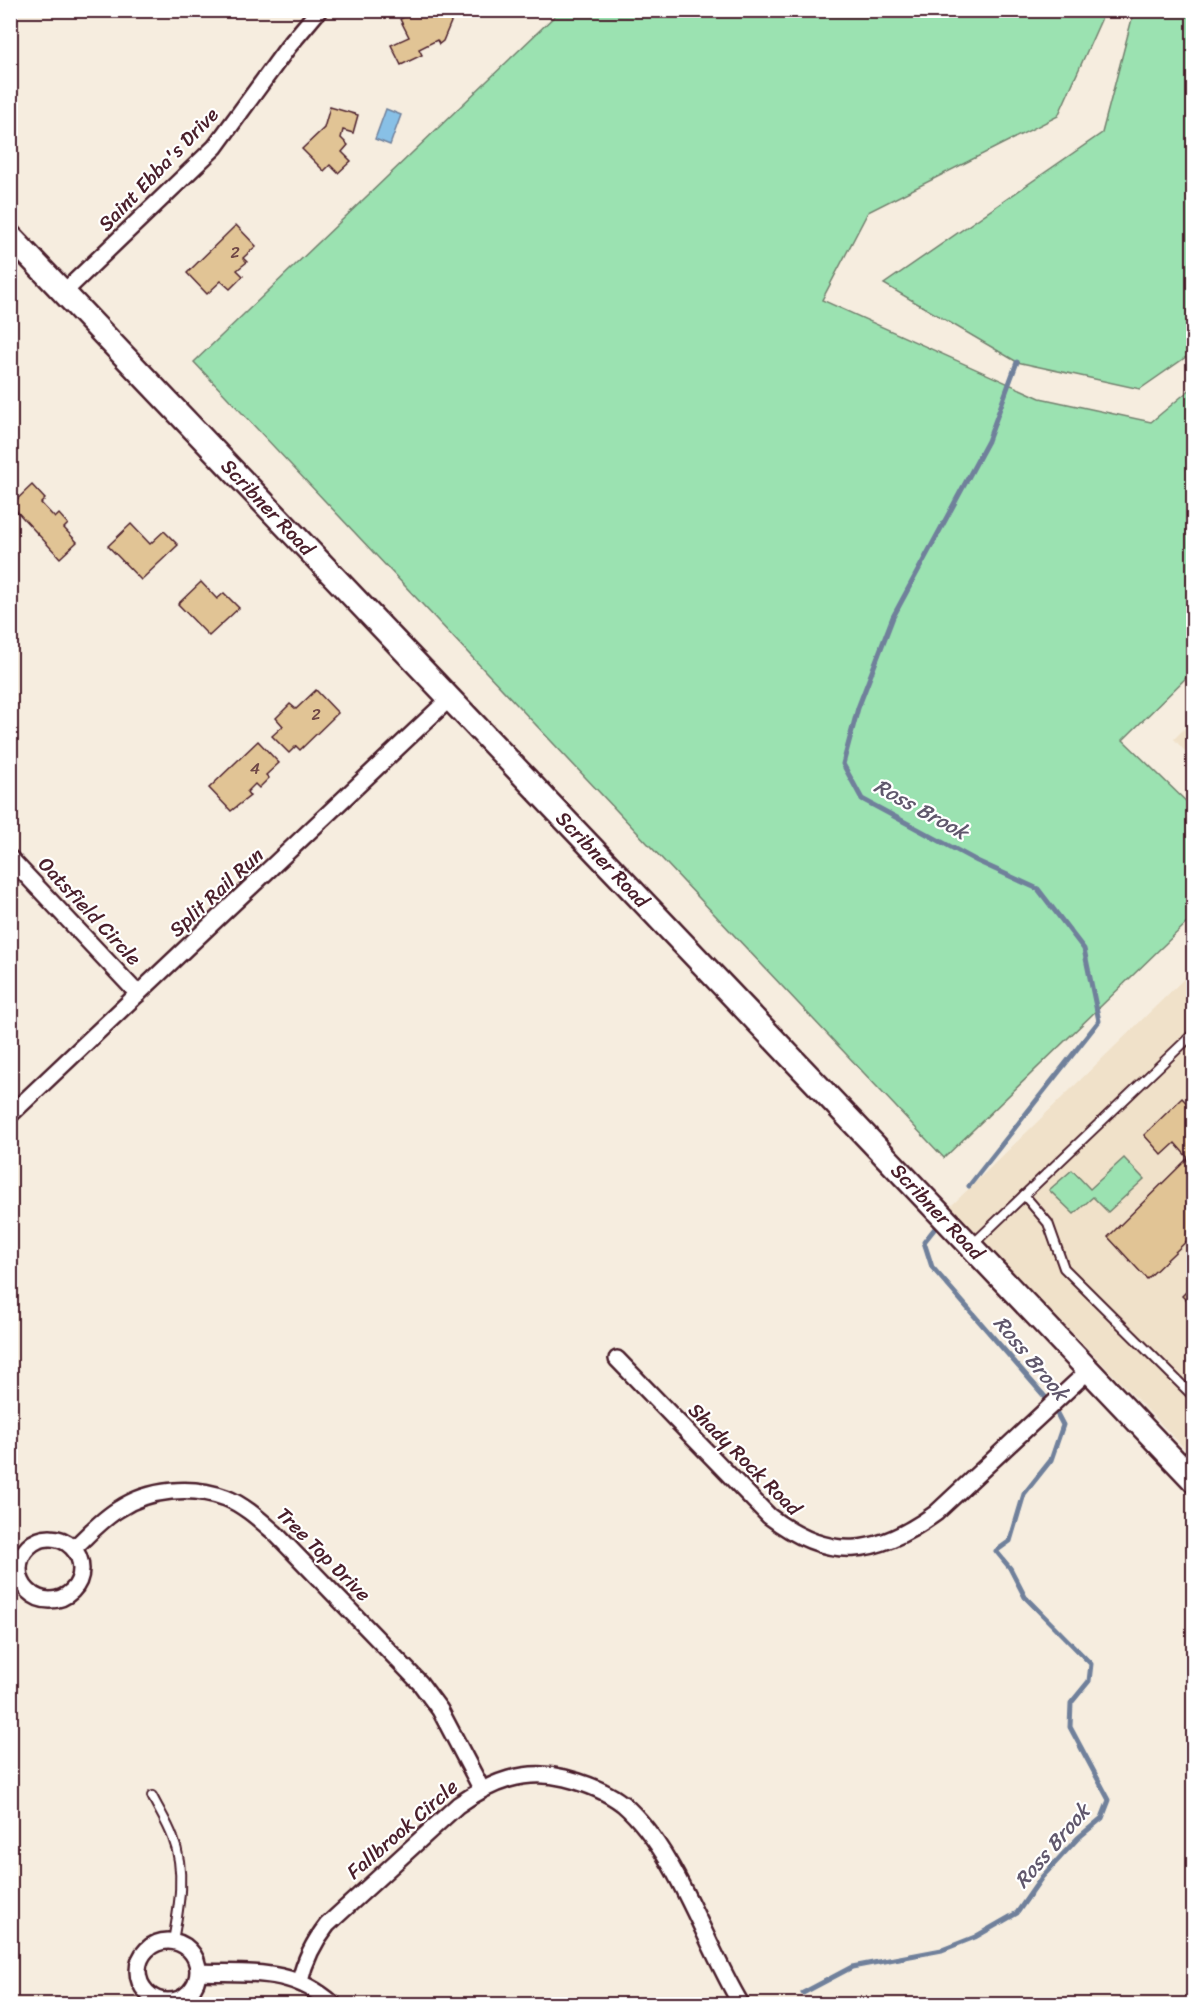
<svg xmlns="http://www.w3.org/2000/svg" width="1204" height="2015" viewBox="0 0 1204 2015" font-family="Sriracha,sans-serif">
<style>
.built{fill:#f0e1c9}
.green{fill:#9be2b1;stroke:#72806e;stroke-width:1.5}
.water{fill:#88c0e6;stroke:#6f809b;stroke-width:1.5}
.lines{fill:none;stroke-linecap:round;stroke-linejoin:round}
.stream{stroke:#6f809b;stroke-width:5}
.building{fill:#e1c495;stroke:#4a1f2b;stroke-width:1.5}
.lane-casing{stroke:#4a1f2b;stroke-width:12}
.street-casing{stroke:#4a1f2b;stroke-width:20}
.secondary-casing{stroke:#4a1f2b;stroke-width:27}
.lane{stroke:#fff;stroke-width:8}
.street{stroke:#fff;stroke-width:15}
.secondary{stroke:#fff;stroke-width:22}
.labels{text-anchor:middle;stroke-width:4.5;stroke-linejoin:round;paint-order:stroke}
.number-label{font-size:16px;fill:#704846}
.street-label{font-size:20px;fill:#4a1f2b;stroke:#fff}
.water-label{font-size:21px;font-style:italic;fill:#60576c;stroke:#fff}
</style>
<rect width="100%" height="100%" fill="#f6eddf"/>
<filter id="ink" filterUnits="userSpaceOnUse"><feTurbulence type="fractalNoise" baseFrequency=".0167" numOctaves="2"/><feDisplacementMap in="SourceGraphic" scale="12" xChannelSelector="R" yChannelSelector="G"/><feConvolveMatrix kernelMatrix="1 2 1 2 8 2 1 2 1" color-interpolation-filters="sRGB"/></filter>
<g filter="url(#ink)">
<!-- built -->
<g class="built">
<path d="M 1193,720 L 1193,760 L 1174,739 Z"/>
<path d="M 1193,970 L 1193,1457 L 950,1207 Z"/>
</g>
<!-- green -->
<g class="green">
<path d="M 561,10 L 1105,11 L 1058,116 L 868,212 L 822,300 L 1040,398 L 1151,422 L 1193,387 L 1193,671 L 1123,740 L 1193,808 L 1193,917 L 944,1158 L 194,362 Z"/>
<path d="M 1134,11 L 1194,11 L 1193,352 L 1140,389 L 1017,362 L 884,284 L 1102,133 Z"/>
<path d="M 1124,1158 L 1144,1179 L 1108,1212 L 1093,1197 L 1074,1214 L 1049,1190 L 1072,1170 L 1090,1189 Z"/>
</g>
<!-- water -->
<path class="water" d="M 386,109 L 401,115 L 390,145 L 375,139 Z"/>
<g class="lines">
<!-- stream -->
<g class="stream">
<path d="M 969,1186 L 1099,1021 L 1084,949 L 1038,889 L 977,861 L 862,799 L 843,764 L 858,708 L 893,617 L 988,441 L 1017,362"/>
<path d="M 803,1993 L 852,1967 L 942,1950 L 975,1937 L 1017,1913 L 1042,1877 L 1078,1838 L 1102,1818 L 1109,1800 L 1070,1727 L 1071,1703 L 1089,1681 L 1091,1664 L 1025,1597 L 1010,1568 L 996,1551 L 1010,1541 L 1024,1494 L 1051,1460 L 1063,1425 L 1053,1406 L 932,1267 L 924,1242 L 936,1227"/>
</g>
</g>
<!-- building -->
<g class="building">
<path d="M 419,10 L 456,10 L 443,41 L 439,44 L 437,40 L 419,49 L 422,55 L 401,65 L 391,45 L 409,37 L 400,19 Z"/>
<path d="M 330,107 L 358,115 L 353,133 L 343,130 L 341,138 L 348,145 L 342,152 L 351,161 L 338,173 L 330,165 L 324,171 L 302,149 L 324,128 Z"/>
<path d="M 236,225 L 256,246 L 243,258 L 247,262 L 237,270 L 243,276 L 230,289 L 221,281 L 207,294 L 187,273 Z"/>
<path d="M 32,485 L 45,499 L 41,503 L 55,518 L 59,514 L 68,524 L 64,528 L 77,542 L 60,558 L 11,505 Z"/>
<path d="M 131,524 L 150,544 L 164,531 L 178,545 L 141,580 L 108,546 Z"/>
<path d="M 201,582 L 217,599 L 224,593 L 239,608 L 209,636 L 178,604 Z"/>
<path d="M 316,690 L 338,713 L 300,750 L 296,746 L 289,753 L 272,736 L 283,726 L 276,718 L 290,704 L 296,709 Z"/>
<path d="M 258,741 L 279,763 L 266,775 L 269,778 L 259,788 L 255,784 L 247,792 L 250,796 L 231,811 L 209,788 Z"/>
<path d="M 1182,1098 L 1194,1111 L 1194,1234 L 1147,1279 L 1108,1237 L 1188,1158 L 1175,1143 L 1162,1155 L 1144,1135 Z"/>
<path d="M 1194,1284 L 1194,1308 L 1182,1296 Z"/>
</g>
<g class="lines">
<!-- lane casing -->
<g class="lane-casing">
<g id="lane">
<path d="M 1024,1195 L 1048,1223 L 1064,1268 L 1194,1397"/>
<path d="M 973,1244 L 1194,1033"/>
<path d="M 1181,1463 L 1194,1451"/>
<path d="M 152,1796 C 159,1810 168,1824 173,1838 C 186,1870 179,1908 173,1941"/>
</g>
</g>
<!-- street casing -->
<g class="street-casing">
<g id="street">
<path d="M 63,293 L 215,147 L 288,47 L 319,10"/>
<path d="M 10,858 L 138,994"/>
<path d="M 10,1115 L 449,699"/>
<path d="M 617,1359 L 769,1516 C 829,1562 876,1557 936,1513 L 1088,1371"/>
<circle cx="50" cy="1569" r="31"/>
<path d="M 74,1548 C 88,1535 102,1519 119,1509 C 149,1489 192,1485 226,1498 C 244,1505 260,1520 275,1533 L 420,1683 L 440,1710 L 481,1788"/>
<circle cx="168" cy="1971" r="30"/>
<path d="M 199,1972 C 252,1974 291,1967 333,2004"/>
<path d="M 300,1981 C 305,1959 313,1943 327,1925 L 458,1805 C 491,1782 524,1768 565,1778 C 585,1783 606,1791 623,1804 C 677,1851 704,1943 741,2004"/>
</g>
</g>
<!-- secondary casing -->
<g class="secondary-casing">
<g id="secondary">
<path id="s1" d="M 10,236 L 1194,1481"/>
</g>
</g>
<!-- lane -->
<use href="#lane" class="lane"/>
<!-- street -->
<use href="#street" class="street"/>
<!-- secondary -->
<use href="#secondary" class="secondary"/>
</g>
</g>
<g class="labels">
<!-- number labels -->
<g class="number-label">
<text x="235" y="258">2</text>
<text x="316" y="720">2</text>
<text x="255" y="774">4</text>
</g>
<!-- street labels -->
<g class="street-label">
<text transform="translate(158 169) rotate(-46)" y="7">Saint Ebba's Drive</text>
<text dy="7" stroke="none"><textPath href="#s1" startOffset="374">Scribner Road</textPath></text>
<text dy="7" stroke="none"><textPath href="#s1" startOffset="860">Scribner Road</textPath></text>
<text transform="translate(216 892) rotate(-43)" y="7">Split Rail Run</text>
<text transform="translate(90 911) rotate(47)" y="7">Oatsfield Circle</text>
<text dy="7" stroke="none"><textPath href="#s1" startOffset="1346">Scribner Road</textPath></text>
<text transform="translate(745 1459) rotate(45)" y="7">Shady Rock Road</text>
<text transform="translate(324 1554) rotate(45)" y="7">Tree Top Drive</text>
<text transform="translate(402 1829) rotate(-41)" y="7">Fallbrook Circle</text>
</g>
<!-- water labels -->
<g class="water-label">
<text transform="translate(921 809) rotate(29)" y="7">Ross Brook</text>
<text transform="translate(1031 1358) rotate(50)" y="7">Ross Brook</text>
<text transform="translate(1052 1846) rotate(-49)" y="7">Ross Brook</text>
</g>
</g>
<!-- margin -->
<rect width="1204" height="2015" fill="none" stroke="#fff" stroke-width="36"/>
<rect x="18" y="18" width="1168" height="1979" fill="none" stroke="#4a1f2b" stroke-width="2" filter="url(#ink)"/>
</svg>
